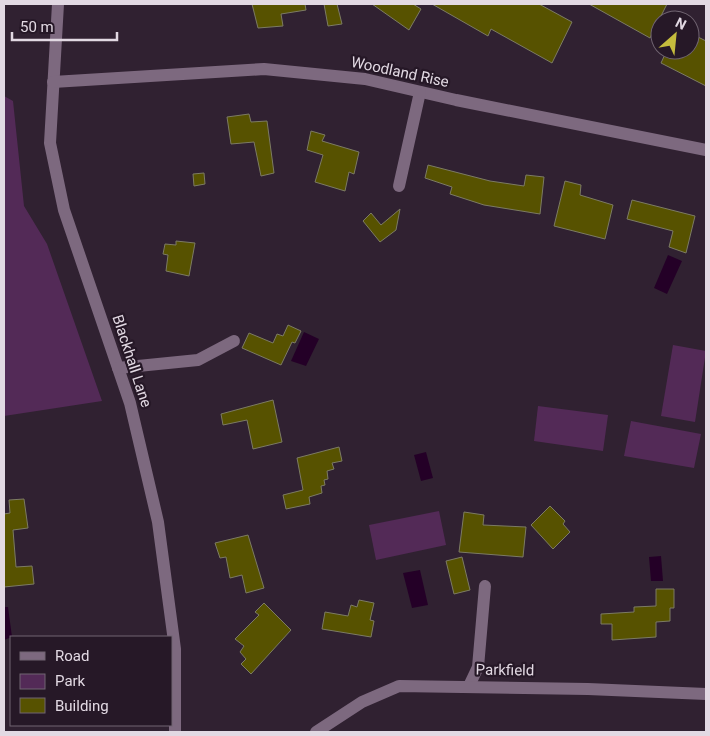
<svg xmlns="http://www.w3.org/2000/svg" width="710" height="736" viewBox="0 0 710 736" font-family="Roboto,sans-serif">
<style>
.green{fill:#532a57}
.water{fill:#240027}
.building{fill:#575200;stroke:#7c7b64}
.lines{fill:none;stroke-linecap:round;stroke-linejoin:round}
.minor{stroke:#7d697f;stroke-width:12}
.labels{text-anchor:middle;stroke-width:4.5;stroke-linejoin:round;paint-order:stroke}
.street-label{font-size:15px;fill:#e2d9e3;stroke:#261827}
</style>
<rect width="100%" height="100%" fill="#302131"/>
<!-- green -->
<g class="green">
<path d="M 4,96 L 13,101 L 24,206 L 47,244 L 102,401 L 4,416 Z"/>
<path d="M 673,345 L 706,351 L 695,422 L 661,416 Z"/>
<path d="M 538,406 L 608,415 L 603,451 L 534,441 Z"/>
<path d="M 631,421 L 701,434 L 694,468 L 624,456 Z"/>
<path d="M 439,511 L 446,545 L 376,560 L 369,525 Z"/>
</g>
<!-- water -->
<g class="water">
<path d="M 668,255 L 682,261 L 667,294 L 654,288 Z"/>
<path d="M 304,332 L 319,339 L 306,366 L 291,361 Z"/>
<path d="M 426,452 L 433,478 L 421,481 L 414,455 Z"/>
<path d="M 661,556 L 663,581 L 651,581 L 649,557 Z"/>
<path d="M 420,570 L 428,605 L 412,608 L 403,573 Z"/>
<path d="M 4,607 L 8,607 L 12,637 L 4,640 Z"/>
</g>
<!-- building -->
<g class="building">
<path d="M 252,4 L 305,4 L 306,10 L 281,14 L 283,26 L 258,28 Z"/>
<path d="M 324,4 L 337,4 L 342,24 L 328,26 Z"/>
<path d="M 372,4 L 413,4 L 421,9 L 409,30 Z"/>
<path d="M 432,4 L 539,4 L 572,22 L 552,63 L 491,29 L 488,36 Z"/>
<path d="M 589,4 L 667,4 L 650,38 Z"/>
<path d="M 690,33 L 706,41 L 706,86 L 661,63 L 667,50 L 690,50 Z"/>
<path d="M 249,114 L 251,122 L 267,121 L 274,173 L 261,176 L 254,142 L 231,144 L 227,117 Z"/>
<path d="M 311,131 L 325,135 L 322,141 L 359,152 L 354,174 L 349,172 L 345,191 L 315,182 L 323,155 L 307,150 Z"/>
<path d="M 428,165 L 490,181 L 524,186 L 526,175 L 544,177 L 540,214 L 484,205 L 450,194 L 452,187 L 425,178 Z"/>
<path d="M 204,173 L 205,184 L 194,186 L 193,174 Z"/>
<path d="M 565,181 L 581,185 L 580,195 L 613,205 L 605,239 L 554,226 Z"/>
<path d="M 632,200 L 695,216 L 686,253 L 669,247 L 673,231 L 627,219 Z"/>
<path d="M 400,209 L 396,230 L 380,242 L 363,221 L 371,213 L 381,225 Z"/>
<path d="M 176,241 L 195,243 L 189,276 L 166,271 L 168,255 L 163,254 L 165,244 L 176,245 Z"/>
<path d="M 288,325 L 301,331 L 295,343 L 292,342 L 281,365 L 242,348 L 249,333 L 273,343 L 277,334 L 283,336 Z"/>
<path d="M 273,400 L 282,442 L 253,449 L 247,420 L 223,425 L 221,414 Z"/>
<path d="M 339,447 L 342,461 L 332,463 L 334,469 L 327,471 L 328,479 L 324,480 L 325,485 L 321,486 L 322,493 L 309,497 L 310,504 L 286,509 L 283,495 L 303,490 L 297,458 Z"/>
<path d="M 24,499 L 28,528 L 13,530 L 16,567 L 32,566 L 34,584 L 4,587 L 4,514 L 10,513 L 9,500 Z"/>
<path d="M 550,506 L 565,521 L 563,524 L 570,532 L 553,549 L 531,525 Z"/>
<path d="M 464,512 L 484,515 L 483,525 L 526,527 L 523,557 L 459,552 Z"/>
<path d="M 248,535 L 264,588 L 246,593 L 242,575 L 230,578 L 226,557 L 220,558 L 215,543 Z"/>
<path d="M 462,557 L 470,590 L 454,594 L 446,561 Z"/>
<path d="M 656,589 L 674,589 L 674,608 L 670,608 L 670,621 L 656,622 L 656,637 L 612,640 L 612,624 L 601,624 L 601,614 L 634,612 L 634,607 L 656,606 Z"/>
<path d="M 359,600 L 374,603 L 370,620 L 374,621 L 371,637 L 322,629 L 325,612 L 348,616 L 351,605 L 357,607 Z"/>
<path d="M 264,603 L 291,630 L 251,674 L 241,664 L 246,659 L 240,652 L 244,646 L 235,639 L 259,615 L 255,612 Z"/>
</g>
<g class="lines">
<!-- minor -->
<g class="minor">
<path d="M 58,4 L 50,143 L 64,210 L 130,403 L 158,522 L 175,649 L 175,732"/>
<path d="M 53,82 L 264,69 L 365,79 L 456,100 L 706,150"/>
<path d="M 399,186 L 420,92"/>
<path d="M 118,368 L 198,360 L 234,341"/>
<path d="M 469,686 L 478,667 L 485,586"/>
<path d="M 316,732 L 362,702 L 399,686 L 588,689 L 706,694"/>
</g>
</g>
<g class="labels">
<!-- street labels -->
<g class="street-label">
<text transform="translate(400 72) rotate(12)" y="5">Woodland Rise</text>
<text transform="translate(132 361) rotate(72)" y="5">Blackhall Lane</text>
<text transform="translate(505 670) rotate(1)" y="5">Parkfield</text>
</g>
</g>
<!-- border -->
<rect width="710" height="736" fill="none" stroke="#e2d9e3" stroke-width="10"/>
<!-- legend -->
<rect x="10" y="636" width="162" height="90" fill="#261827" stroke="#716572"/>
<rect x="20" y="652" width="25" height="8" fill="#7d697f" stroke="#716572"/>
<text x="55" y="661" font-size="15" fill="#e2d9e3">Road</text>
<rect x="20" y="674" width="25" height="15" fill="#532a57" stroke="#716572"/>
<text x="55" y="686" font-size="15" fill="#e2d9e3">Park</text>
<rect x="20" y="698" width="25" height="15" fill="#575200" stroke="#716572"/>
<text x="55" y="711" font-size="15" fill="#e2d9e3">Building</text>
<!-- north arrow -->
<g transform="translate(675 35) rotate(27)"><circle r="24" fill="#261827" stroke="#716572"/>
<path d="M0-4L9 19L0 12L-9 19Z" fill="#c5bc3d"/>
<text y="-8" font-size="14" font-weight="bold" text-anchor="middle" fill="#e2d9e3">N</text>
</g>
<!-- scale -->
<path d="M12 32v8h105v-8" fill="none" stroke="#e2d9e3" stroke-width="2.5"/>
<text x="20" y="32" font-size="15" fill="#e2d9e3" stroke="#261827" stroke-width="4" paint-order="stroke">50 m</text>
</svg>
